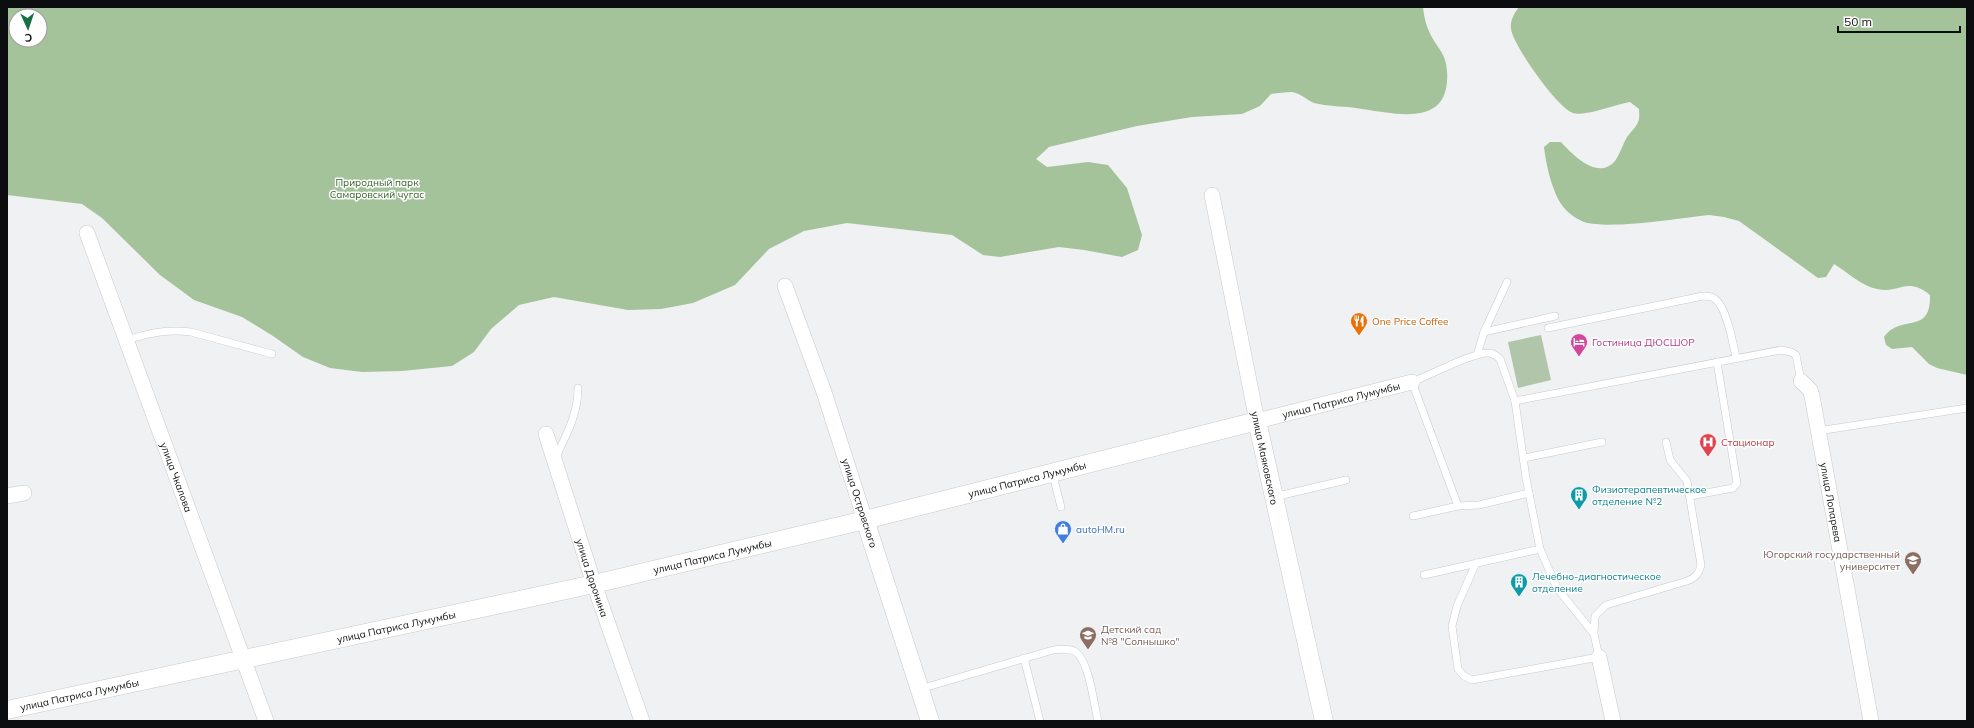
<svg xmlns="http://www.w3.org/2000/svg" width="1974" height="728" viewBox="0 0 1974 728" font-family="Mulish,sans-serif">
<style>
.green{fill:#b1c5ab}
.forest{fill:#a4c39a;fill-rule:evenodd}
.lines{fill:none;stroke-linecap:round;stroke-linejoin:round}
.service-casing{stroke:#c8c9cb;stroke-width:8}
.minor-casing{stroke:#c8c9cb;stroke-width:16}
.tertiary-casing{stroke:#c8c9cb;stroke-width:19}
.service{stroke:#fff;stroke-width:7}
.minor{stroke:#fff;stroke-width:15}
.tertiary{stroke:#fff;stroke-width:18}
.labels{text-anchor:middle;stroke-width:3;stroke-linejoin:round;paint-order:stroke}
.park-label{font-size:10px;fill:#38612a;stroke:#fefeff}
.food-label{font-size:10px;fill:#c56008;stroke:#fefeff;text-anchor:start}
.hotel-label{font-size:10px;fill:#b23c85;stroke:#fefeff;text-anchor:start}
.street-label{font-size:10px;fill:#0c0d0e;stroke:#fefeff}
.health-label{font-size:10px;fill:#be3a42;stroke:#fefeff;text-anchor:start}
.culture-label{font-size:10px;fill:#0d838f;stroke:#fefeff;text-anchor:start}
.shop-label{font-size:10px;fill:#366cbe;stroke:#fefeff;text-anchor:start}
.education-label{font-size:10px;fill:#785e54;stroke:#fefeff;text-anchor:end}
</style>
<rect width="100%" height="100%" fill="#f0f1f3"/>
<!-- green -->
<path class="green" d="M 1541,335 L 1551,380 L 1518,388 L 1508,342 Z"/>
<!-- forest -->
<g class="forest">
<path d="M 7,7 L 1423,7 C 1424,18 1427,29 1433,39 C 1440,51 1446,55 1447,71 C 1451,128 1398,114 1362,109 C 1346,106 1330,107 1314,103 C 1307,100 1300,93 1292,92 C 1285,92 1278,93 1271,94 L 1260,106 L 1242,114 L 1192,117 L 1137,126 L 1049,147 L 1036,159 L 1047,167 L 1088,162 L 1108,165 L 1127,188 L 1142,235 L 1138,250 L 1122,257 L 1084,250 L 1059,247 L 1000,257 L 983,255 L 952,235 L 847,223 L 804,231 L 769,249 L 735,285 L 693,303 L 661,309 L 628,310 L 554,297 L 519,305 L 491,329 L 474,352 L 452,366 L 402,371 L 362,372 L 330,368 L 303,357 L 273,336 L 242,317 L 194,300 L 160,275 L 102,218 L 82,204 L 7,195 ZM 16,16 L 40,16 L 40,40 L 16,40 Z"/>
<path d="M 1519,7 L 1967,7 L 1967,375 L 1937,368 L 1929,364 L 1912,347 L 1892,349 L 1886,345 L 1884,337 C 1901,313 1931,336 1930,295 C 1906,276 1900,294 1877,289 C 1862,286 1847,272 1834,264 L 1826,277 L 1818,278 L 1739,221 L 1724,217 L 1709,215 C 1680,218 1610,230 1584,222 C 1579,220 1569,214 1566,210 C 1553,197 1546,165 1544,147 L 1550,142 L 1561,142 C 1573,155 1598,181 1615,161 C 1620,154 1622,146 1626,139 C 1629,133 1636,128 1638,122 C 1640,118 1639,113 1639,109 L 1630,102 C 1617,104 1584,117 1573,113 C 1557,108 1513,45 1511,29 C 1510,20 1514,14 1519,7 Z"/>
</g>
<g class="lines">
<!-- service casing -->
<g class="service-casing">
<g id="service">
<path d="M 1548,328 L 1703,296 C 1707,296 1712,296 1715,299 C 1727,308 1733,343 1736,358"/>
<path d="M 1484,332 L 1507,282"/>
<path d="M 127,340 C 149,333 168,329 191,332 L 272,354"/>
<path d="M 1477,355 L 1484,332 L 1555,316"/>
<path d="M 1818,431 L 1967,408"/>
<path d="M 1524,458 L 1602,442"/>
<path d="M 555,459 C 566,435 578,415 578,388"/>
<path d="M 1052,472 L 1061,507"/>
<path d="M 1690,496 L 1733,488 L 1737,483 L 1717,362"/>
<path d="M 1274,497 L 1346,480"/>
<path d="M 1458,506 L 1412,382 C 1429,376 1474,351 1490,353 C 1494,354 1497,356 1500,359 L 1515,401 L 1781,350 L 1791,352 L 1796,355 L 1801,381"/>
<path d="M 1413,516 L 1458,506 L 1479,505 L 1529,493"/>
<path d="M 1476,563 L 1457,606 L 1452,626 L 1458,669 L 1464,676 L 1472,680 L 1599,657 L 1594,634 L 1557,588 L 1540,549 L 1526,478 L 1515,401"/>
<path d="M 1424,575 L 1540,549"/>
<path d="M 1594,633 L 1595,616 L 1606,605 L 1687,581 C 1695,578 1699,574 1701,565 L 1687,481 L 1670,460 L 1666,442"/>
<path d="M 1024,658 L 1040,721"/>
<path d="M 920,689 L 1053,650 C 1060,649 1068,648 1074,651 C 1089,658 1094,705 1098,721"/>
</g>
</g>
<!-- minor casing -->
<g class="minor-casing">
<g id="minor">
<path id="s1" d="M 1212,195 L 1257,421 L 1412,382"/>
<path id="s2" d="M 87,233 L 266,721"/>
<path d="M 785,286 L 824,392 L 865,520"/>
<path id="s3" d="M 1801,381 L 1810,390 L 1812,396 L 1871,721"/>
<path id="s4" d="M 546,434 L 594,584 L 642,721"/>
<path d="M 7,496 L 24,493"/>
<path d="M 1599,657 L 1613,721"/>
</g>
</g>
<!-- tertiary casing -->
<g class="tertiary-casing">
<g id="tertiary">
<path d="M 865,520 L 930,721"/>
<path id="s5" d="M 7,710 L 594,584 L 865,520 L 1257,421 L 1324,721"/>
</g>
</g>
<!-- service -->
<use href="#service" class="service"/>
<!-- minor -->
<use href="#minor" class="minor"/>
<!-- tertiary -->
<use href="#tertiary" class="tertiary"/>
</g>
<!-- icons -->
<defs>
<g id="restaurant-pin" transform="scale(0.9)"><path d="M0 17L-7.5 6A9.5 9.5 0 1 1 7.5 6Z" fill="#e8710a" stroke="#fefeff"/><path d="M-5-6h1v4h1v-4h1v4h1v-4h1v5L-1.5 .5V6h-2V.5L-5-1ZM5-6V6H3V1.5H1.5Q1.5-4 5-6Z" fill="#fff"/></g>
<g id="hotel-pin" transform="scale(0.9)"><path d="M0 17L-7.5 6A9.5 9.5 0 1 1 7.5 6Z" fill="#d1479c" stroke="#fefeff"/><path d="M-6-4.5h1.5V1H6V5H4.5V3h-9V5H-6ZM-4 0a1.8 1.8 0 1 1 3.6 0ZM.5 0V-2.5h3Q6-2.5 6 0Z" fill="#fff"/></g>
<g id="hospital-pin" transform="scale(0.9)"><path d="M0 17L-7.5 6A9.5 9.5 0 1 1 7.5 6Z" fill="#e0444e" stroke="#fefeff"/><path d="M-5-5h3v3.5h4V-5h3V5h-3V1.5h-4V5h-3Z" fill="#fff"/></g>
<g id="building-pin" transform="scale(0.9)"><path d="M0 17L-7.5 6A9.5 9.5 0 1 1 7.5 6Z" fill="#0f9aa8" stroke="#fefeff"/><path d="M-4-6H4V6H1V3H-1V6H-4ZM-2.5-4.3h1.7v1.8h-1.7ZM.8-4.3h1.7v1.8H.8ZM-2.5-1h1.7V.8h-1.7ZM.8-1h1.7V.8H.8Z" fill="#fff"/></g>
<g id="shop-pin" transform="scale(0.9)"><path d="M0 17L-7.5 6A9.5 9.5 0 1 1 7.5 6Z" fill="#3f7fe0" stroke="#fefeff"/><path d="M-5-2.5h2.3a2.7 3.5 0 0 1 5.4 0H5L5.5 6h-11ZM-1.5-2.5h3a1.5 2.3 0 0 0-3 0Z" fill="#fff"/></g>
<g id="university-pin" transform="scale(0.9)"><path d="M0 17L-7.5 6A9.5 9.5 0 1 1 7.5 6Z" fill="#8d6e63" stroke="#fefeff"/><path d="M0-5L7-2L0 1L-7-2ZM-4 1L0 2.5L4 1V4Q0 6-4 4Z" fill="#fff"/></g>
<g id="school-pin" transform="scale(0.9)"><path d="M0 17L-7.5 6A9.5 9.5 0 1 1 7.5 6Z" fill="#8d6e63" stroke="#fefeff"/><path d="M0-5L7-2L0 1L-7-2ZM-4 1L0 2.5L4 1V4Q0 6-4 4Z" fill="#fff"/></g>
</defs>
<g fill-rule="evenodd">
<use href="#restaurant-pin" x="1359" y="321"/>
<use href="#hotel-pin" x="1579" y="342"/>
<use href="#hospital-pin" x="1708" y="442"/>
<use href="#building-pin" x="1579" y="495"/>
<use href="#shop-pin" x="1063" y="529"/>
<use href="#university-pin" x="1913" y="560"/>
<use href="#building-pin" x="1519" y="582"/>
<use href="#school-pin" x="1088" y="635"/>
</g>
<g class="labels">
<!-- park labels -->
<g class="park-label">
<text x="377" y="186">Природный парк<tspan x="377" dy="12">Самаровский чугас</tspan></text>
</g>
<!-- food labels -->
<g class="food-label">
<text x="1372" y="325">One Price Coffee</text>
</g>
<!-- hotel labels -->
<g class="hotel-label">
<text x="1592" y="346">Гостиница ДЮСШОР</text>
</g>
<!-- street labels -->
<g class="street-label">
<text dy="4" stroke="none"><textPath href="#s1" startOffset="317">улица Патриса Лумумбы</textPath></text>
<text transform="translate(1265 458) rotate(78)" y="4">улица Маяковского</text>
<text dy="4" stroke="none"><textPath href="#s2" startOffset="260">улица Чкалова</textPath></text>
<text dy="4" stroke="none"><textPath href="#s5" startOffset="1046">улица Патриса Лумумбы</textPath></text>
<text dy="4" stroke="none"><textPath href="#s3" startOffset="127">улица Лопарева</textPath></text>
<text transform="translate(860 503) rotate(72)" y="4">улица Островского</text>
<text dy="4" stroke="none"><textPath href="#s5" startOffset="722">улица Патриса Лумумбы</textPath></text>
<text dy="4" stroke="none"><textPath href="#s4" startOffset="151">улица Доронина</textPath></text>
<text dy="4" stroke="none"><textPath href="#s5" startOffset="398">улица Патриса Лумумбы</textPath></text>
<text dy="4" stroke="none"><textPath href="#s5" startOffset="74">улица Патриса Лумумбы</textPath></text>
</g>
<!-- health labels -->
<g class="health-label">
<text x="1721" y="446">Стационар</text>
</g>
<!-- culture labels -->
<g class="culture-label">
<text x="1592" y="493">Физиотерапевтическое<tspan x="1592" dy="12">отделение №2</tspan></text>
<text x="1532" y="580">Лечебно-диагностическое<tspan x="1532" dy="12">отделение</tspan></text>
</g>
<!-- shop labels -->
<g class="shop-label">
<text x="1076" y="533">autoHM.ru</text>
</g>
<!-- education labels -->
<g class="education-label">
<text x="1900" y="558">Югорский государственный<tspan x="1900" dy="12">университет</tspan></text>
<text x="1101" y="633" text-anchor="start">Детский сад<tspan x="1101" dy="12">№8 "Солнышко"</tspan></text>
</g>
</g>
<!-- border -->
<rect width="1974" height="728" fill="none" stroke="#0c0d0e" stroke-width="16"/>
<!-- north arrow -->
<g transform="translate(28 28) rotate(177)"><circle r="19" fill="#fefeff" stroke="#9d9e9f"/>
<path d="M0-3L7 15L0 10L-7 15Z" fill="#167044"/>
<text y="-6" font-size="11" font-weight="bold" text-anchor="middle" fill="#0c0d0e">С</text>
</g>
<!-- scale -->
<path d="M1838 26v6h122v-6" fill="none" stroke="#0c0d0e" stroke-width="2"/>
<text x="1844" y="26" font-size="12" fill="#0c0d0e" stroke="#fefeff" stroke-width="3" paint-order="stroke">50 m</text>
</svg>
